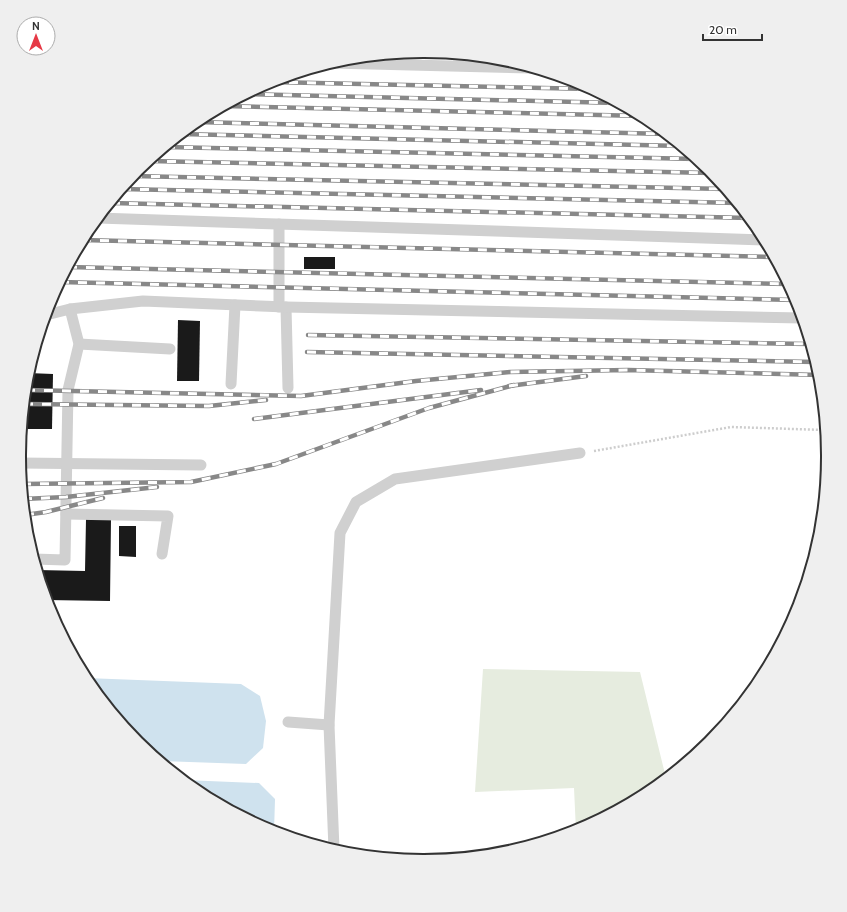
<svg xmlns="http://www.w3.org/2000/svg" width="847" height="912" viewBox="0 0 847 912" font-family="Cabin,sans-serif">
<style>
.green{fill:#e6ecdf}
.water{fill:#cfe2ee}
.building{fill:#1a1a1a}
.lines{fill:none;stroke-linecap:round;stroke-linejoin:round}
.path{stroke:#cdcdcd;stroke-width:2.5;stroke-dasharray:2 2;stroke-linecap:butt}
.service{stroke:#d0d0d0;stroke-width:11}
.rail-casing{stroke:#888;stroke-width:4.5}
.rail{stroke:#fff;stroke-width:3;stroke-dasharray:9;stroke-linecap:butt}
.rim{fill:none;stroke:#333;stroke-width:2}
</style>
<rect width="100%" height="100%" fill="#fff"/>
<!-- green -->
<path class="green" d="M 483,669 L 640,672 L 666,778 L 648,792 L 576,831 L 574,788 L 475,792 Z"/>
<!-- water -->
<g class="water">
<path d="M 86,678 L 241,684 L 260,696 L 266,721 L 263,748 L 246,764 L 161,761 L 137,742 Z"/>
<path d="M 184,780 L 259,783 L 275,799 L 274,831 L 199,792 Z"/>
</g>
<!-- building -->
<g class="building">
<rect x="304" y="257" width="31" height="12"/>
<path d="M 178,320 L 200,321 L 199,381 L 177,381 Z"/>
<path d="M 28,373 L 53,374 L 52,429 L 22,429 Z"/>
<path d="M 86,519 L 111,520 L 110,601 L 46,600 L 37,570 L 85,571 Z"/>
<path d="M 119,526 L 136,526 L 136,557 L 119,556 Z"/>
</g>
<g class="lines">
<!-- path -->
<path class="path" d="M 594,451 L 731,427 L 825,430"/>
<!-- service -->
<g class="service">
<path d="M 331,63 L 531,68"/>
<path d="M 98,218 L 764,240"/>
<path d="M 279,224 L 279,307"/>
<path d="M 286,307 L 288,388"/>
<path d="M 46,315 L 70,309 L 143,301 L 286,307 L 802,318"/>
<path d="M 79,344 L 170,349"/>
<path d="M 231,384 L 235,305"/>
<path d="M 20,463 L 201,465"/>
<path d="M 66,514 L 168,516 L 162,554"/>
<path d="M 34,559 L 65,560 L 68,390 L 79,344 L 70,309"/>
<path d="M 288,722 L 329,725"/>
<path d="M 334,849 L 329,725 L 340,533 L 356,502 L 395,479 L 580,453"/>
</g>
<!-- rail casing -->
<g class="rail-casing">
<g id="rail">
<path d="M 271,82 L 591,89"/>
<path d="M 247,94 L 617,103"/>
<path d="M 224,106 L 641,116"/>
<path d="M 196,122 L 666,134"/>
<path d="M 181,134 L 680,146"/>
<path d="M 166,147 L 696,159"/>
<path d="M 149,161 L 712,173"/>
<path d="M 133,176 L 725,189"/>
<path d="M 122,189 L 737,203"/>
<path d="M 111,203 L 749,218"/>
<path d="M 82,240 L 774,257"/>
<path d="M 68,267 L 788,284"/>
<path d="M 60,282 L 796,300"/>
<path d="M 308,335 L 810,344"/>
<path d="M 307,352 L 816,362"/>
<path d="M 509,386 L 586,376"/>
<path d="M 26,390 L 301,396 L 416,381 L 510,372 L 628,370 L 820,375"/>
<path d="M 24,404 L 209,406 L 266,400"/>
<path d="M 254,419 L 481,390"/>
<path d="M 22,484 L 191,482 L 276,464 L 429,408 L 514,385"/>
<path d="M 23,499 L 66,497 L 157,487"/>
<path d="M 25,515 L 46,512 L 103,498"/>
</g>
</g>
<!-- rail -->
<use href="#rail" class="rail"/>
</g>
<!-- crop -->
<path d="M0 0H847V912H0ZM423 58H424A397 397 0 0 1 821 455V457A397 397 0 0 1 424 854H423A397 397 0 0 1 26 457V455A397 397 0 0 1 423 58Z" fill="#efefef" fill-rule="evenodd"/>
<path class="rim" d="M423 58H424A397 397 0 0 1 821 455V457A397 397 0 0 1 424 854H423A397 397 0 0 1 26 457V455A397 397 0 0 1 423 58Z"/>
<!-- north arrow -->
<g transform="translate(36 36)"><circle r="19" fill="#ffffff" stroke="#adadad"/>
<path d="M0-3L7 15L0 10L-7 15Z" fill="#e63946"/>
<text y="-6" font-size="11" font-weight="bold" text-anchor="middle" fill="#333333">N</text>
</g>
<!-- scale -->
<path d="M703 34v6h59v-6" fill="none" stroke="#333333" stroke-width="2"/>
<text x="709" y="34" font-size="12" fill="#333333" stroke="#ffffff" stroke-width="3" paint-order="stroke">20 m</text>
</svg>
